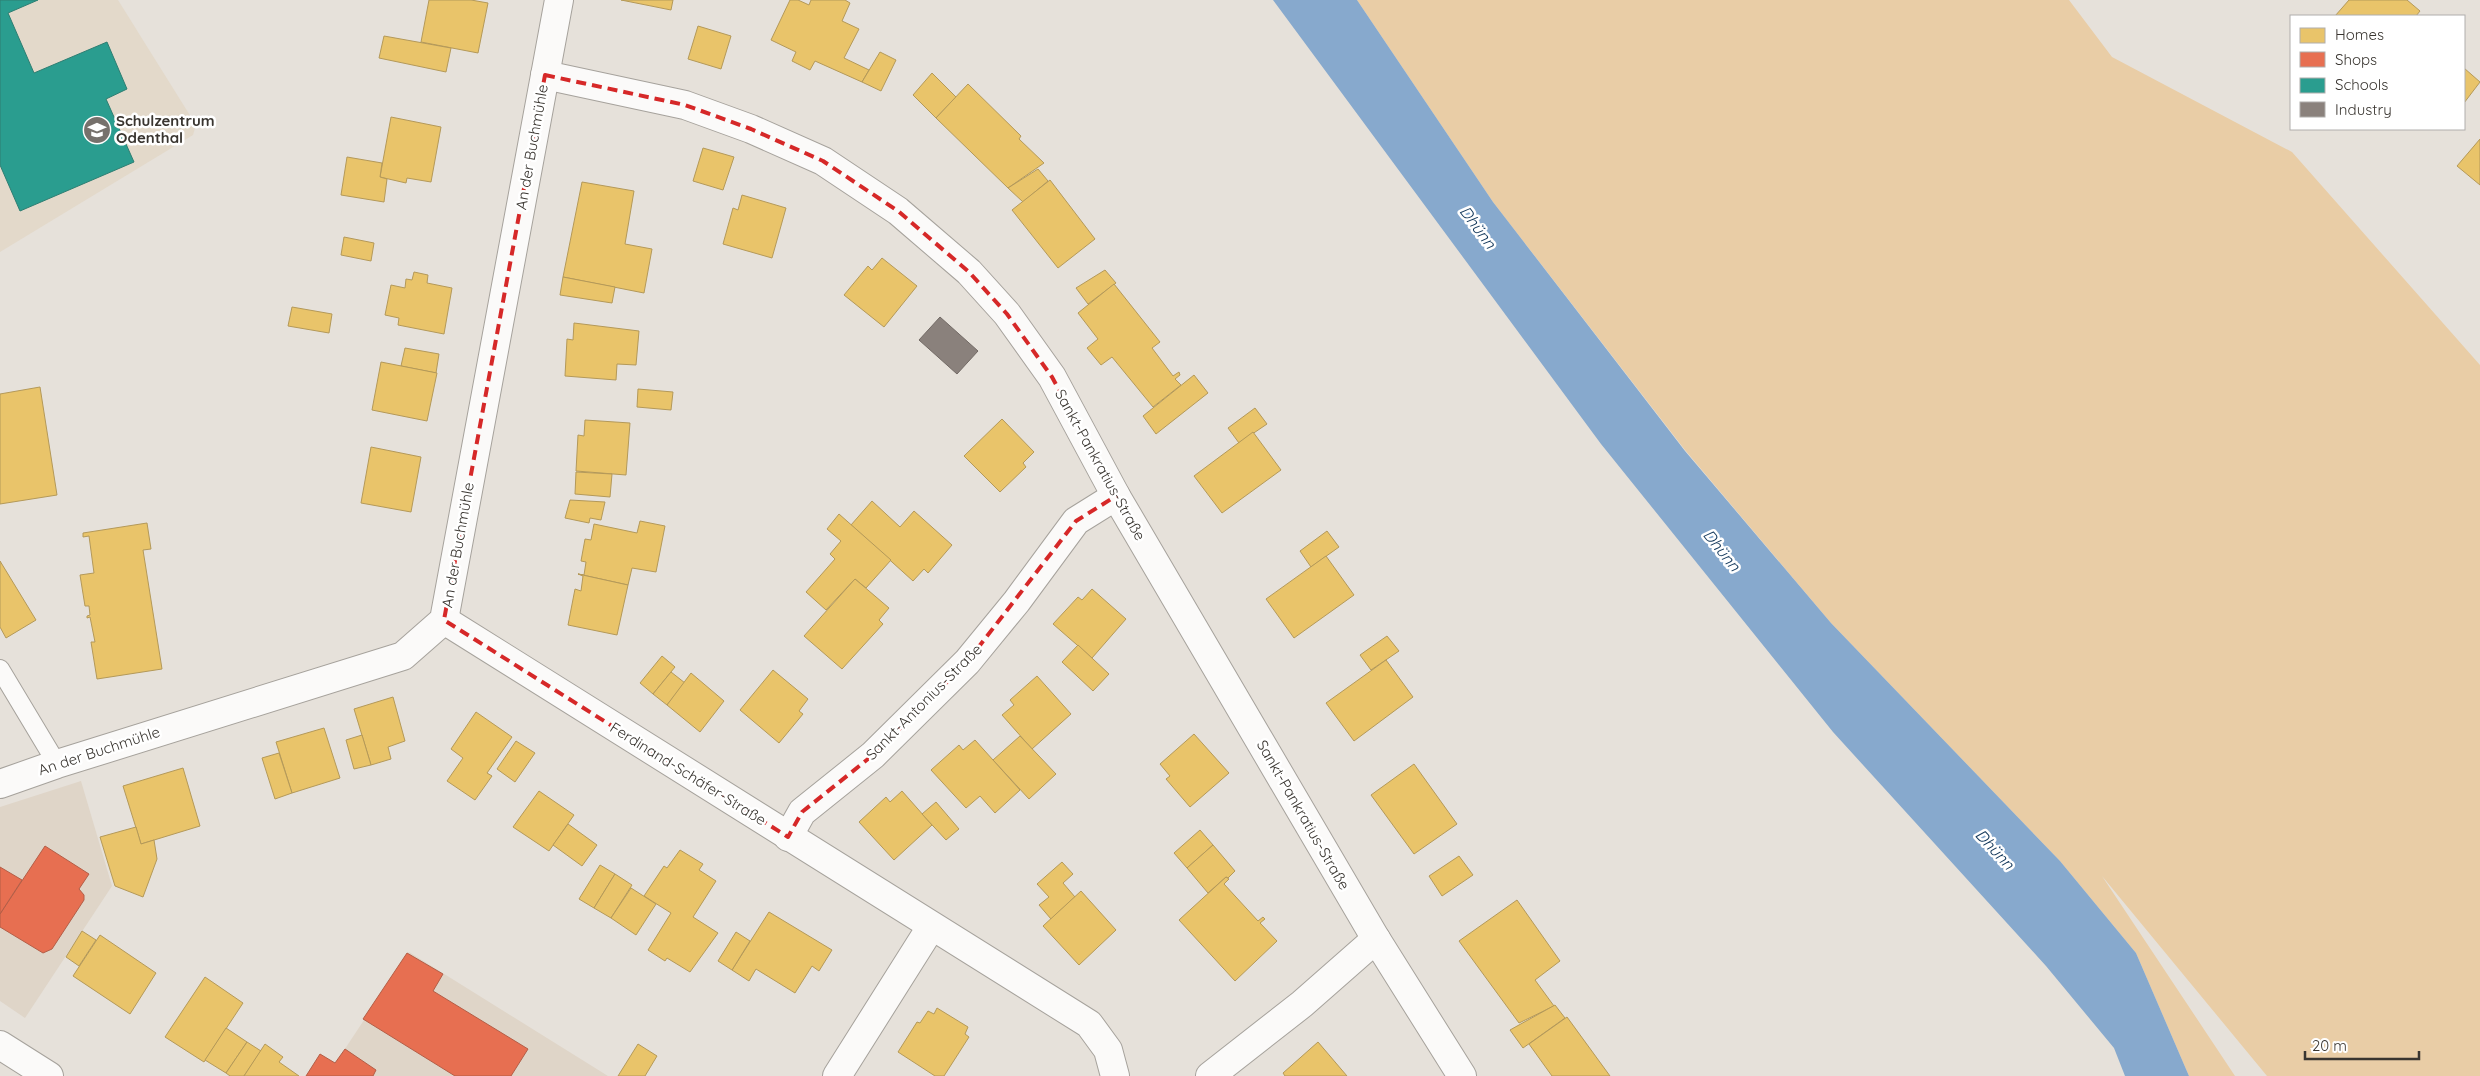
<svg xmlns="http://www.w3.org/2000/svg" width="2480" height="1076" viewBox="0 0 2480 1076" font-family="Quicksand,sans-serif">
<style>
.commercial{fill:#dfd5c8}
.built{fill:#e3d9ca}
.green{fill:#e9cda6}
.water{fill:#87a9cd}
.homes{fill:#e9c46a;stroke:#b49959}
.shops{fill:#e76f51;stroke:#b35e47}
.schools{fill:#2a9d8f;stroke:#2e7e72}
.industry{fill:#8a817c;stroke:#726a65}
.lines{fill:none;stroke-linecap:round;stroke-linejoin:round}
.lane-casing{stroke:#a6a29c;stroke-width:20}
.street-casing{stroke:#a6a29c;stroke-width:30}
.secondary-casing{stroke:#a6a29c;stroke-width:30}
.lane{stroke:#fbfaf9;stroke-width:18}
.street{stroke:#fbfaf9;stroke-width:28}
.secondary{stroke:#fbfaf9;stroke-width:28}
.marked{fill:none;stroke:#d62828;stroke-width:4;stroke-dasharray:10 6;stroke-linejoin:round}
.labels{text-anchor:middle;stroke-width:5;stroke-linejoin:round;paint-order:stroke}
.poi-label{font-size:15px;font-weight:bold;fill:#393530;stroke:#fff;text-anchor:start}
.street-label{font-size:15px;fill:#393530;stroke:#fff}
.water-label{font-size:16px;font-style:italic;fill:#0d3357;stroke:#fff}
</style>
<rect width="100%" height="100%" fill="#e6e1da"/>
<!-- commercial -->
<g class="commercial">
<path d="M 81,781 L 112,886 L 25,1018 L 0,1001 L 0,807 Z"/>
<path d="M 409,952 L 608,1076 L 327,1076 Z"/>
</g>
<!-- built -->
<path class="built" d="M 0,0 L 118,0 L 196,125 L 193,135 L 0,252 Z"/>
<!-- green -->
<path class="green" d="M 1357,0 L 2069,0 L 2112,57 L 2292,152 L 2480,365 L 2480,1076 L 2267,1076 L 2102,876 L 2235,1076 L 2189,1076 L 2136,953 L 2060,861 L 1831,623 L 1685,450 L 1493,202 Z"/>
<!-- water -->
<path class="water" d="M 1273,0 L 1357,0 L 1493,202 L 1685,451 L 1831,623 L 2060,861 L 2136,953 L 2189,1076 L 2125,1076 L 2114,1048 L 2046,966 L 1833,732 L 1601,444 Z"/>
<!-- homes -->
<g class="homes">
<path d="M 429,0 L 471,0 L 488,3 L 478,53 L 421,42 Z"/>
<path d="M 621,0 L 673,0 L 671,10 Z"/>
<path d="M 790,0 L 798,0 L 809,5 L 811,0 L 845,0 L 850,3 L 842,21 L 859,29 L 844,58 L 869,70 L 862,82 L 815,61 L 810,70 L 792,61 L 796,52 L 771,40 Z"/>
<path d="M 2349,0 L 2407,0 L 2420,11 L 2416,16 L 2335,16 Z"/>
<path d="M 698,26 L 731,36 L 721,69 L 688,59 Z"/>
<path d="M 384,36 L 451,48 L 446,72 L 379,58 Z"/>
<path d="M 880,52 L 896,60 L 881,91 L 862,82 Z"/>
<path d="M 2464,68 L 2480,82 L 2464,103 Z"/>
<path d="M 932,73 L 956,97 L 936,118 L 913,95 Z"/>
<path d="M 968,84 L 1021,136 L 1019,139 L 1044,163 L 1008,188 L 936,118 Z"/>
<path d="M 391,117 L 441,127 L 431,182 L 407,178 L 406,183 L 380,177 Z"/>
<path d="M 2480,139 L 2480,185 L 2457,166 Z"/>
<path d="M 703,148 L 734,157 L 723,190 L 693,181 Z"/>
<path d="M 347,157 L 382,163 L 380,177 L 387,179 L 384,202 L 341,195 Z"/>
<path d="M 1038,169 L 1048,181 L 1023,202 L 1008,188 Z"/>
<path d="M 1050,180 L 1095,239 L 1058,268 L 1012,210 Z"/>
<path d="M 582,182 L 634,191 L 625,244 L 652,249 L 644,293 L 563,277 Z"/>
<path d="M 742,195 L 786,208 L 772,258 L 723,244 L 733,208 L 738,210 Z"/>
<path d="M 344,237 L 374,243 L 371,261 L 341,255 Z"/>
<path d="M 882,258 L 917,286 L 884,327 L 844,295 L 868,266 L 872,270 Z"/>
<path d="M 1105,270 L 1116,283 L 1088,304 L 1076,288 Z"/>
<path d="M 414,272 L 428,275 L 427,283 L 452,288 L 444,334 L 398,325 L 399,318 L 385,315 L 391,285 L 405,288 L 406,279 L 412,280 Z"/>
<path d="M 563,277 L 615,287 L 612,303 L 560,295 Z"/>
<path d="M 1114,284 L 1160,342 L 1152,348 L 1173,376 L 1179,372 L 1180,375 L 1175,379 L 1181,385 L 1153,407 L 1112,357 L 1101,365 L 1087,348 L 1098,339 L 1078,313 Z"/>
<path d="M 292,307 L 332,314 L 329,333 L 288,326 Z"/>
<path d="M 574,323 L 639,331 L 636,365 L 617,364 L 616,380 L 565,376 L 567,339 L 573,340 Z"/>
<path d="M 405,348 L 439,354 L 436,373 L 401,366 Z"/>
<path d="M 381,362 L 437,373 L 427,421 L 372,410 Z"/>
<path d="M 1194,375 L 1208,393 L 1156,434 L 1143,416 Z"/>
<path d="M 40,387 L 57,495 L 0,504 L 0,394 Z"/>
<path d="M 638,389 L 673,392 L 671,410 L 637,407 Z"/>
<path d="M 1255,408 L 1267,424 L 1239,443 L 1228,428 Z"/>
<path d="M 1002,419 L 1034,452 L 1023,463 L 1026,467 L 1000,492 L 964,456 Z"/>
<path d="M 585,420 L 630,423 L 626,475 L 576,471 L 578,435 L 584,436 Z"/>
<path d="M 1253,432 L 1281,470 L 1222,513 L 1194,476 Z"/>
<path d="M 371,447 L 421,457 L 411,512 L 361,503 Z"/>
<path d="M 576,472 L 612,474 L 610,497 L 575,494 Z"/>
<path d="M 570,500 L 605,502 L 601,520 L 590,518 L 589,523 L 565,518 Z"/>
<path d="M 872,501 L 900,527 L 914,511 L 952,545 L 928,573 L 924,569 L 913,581 L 851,525 Z"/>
<path d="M 839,514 L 891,560 L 866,588 L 855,579 L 826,610 L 806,592 L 835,559 L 830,554 L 841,541 L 827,529 Z"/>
<path d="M 640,521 L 665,526 L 656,572 L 632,568 L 628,585 L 578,574 L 584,575 L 586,562 L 581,561 L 585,539 L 591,540 L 594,524 L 637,533 Z"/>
<path d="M 147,523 L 151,549 L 143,550 L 162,669 L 97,679 L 91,642 L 95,642 L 90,617 L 87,618 L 87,616 L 90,615 L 89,606 L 85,606 L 80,575 L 94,573 L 89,536 L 83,537 L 83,533 Z"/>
<path d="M 1327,531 L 1339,547 L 1311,567 L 1300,551 Z"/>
<path d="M 1326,556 L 1354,595 L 1294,638 L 1266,599 Z"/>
<path d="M 0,561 L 36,620 L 6,638 L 0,627 Z"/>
<path d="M 578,574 L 628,585 L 617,635 L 568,625 L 575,589 L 581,591 L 583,576 Z"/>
<path d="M 855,579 L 889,608 L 879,620 L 883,624 L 842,669 L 804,636 Z"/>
<path d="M 1092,589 L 1126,619 L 1092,658 L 1053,624 L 1078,597 L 1082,600 Z"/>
<path d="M 1387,636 L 1399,651 L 1371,670 L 1360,655 Z"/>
<path d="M 1078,645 L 1109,674 L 1093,691 L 1062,662 Z"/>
<path d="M 662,656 L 675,667 L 653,694 L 640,683 Z"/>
<path d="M 1386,660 L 1413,697 L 1354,741 L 1326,703 Z"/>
<path d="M 773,670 L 808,699 L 799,711 L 803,714 L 779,743 L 740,710 Z"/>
<path d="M 671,672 L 685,683 L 667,705 L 653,694 Z"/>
<path d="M 691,673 L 724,701 L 700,732 L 667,705 Z"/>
<path d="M 1037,676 L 1071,714 L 1032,749 L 1002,715 L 1014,705 L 1010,700 Z"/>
<path d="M 393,697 L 405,741 L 388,747 L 391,759 L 371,765 L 354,709 Z"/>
<path d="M 476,712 L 512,737 L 487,773 L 492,776 L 475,800 L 447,781 L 463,758 L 451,749 Z"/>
<path d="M 324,728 L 340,778 L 292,793 L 276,742 Z"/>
<path d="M 1194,734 L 1229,773 L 1190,807 L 1166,779 L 1170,776 L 1160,764 Z"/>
<path d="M 362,735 L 371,765 L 354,769 L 346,740 Z"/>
<path d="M 1020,736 L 1056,774 L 1029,799 L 993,760 Z"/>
<path d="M 975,740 L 1020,790 L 995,813 L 980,796 L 966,808 L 931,770 L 959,745 L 963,750 Z"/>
<path d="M 516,741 L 535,753 L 515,782 L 497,769 Z"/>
<path d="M 279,753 L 292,793 L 275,799 L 262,758 Z"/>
<path d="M 1414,764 L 1457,824 L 1414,854 L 1371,795 Z"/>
<path d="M 183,768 L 200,826 L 141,844 L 123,786 Z"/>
<path d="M 539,791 L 574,815 L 549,851 L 513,827 Z"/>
<path d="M 902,791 L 932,825 L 894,860 L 859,822 L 886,797 L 890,802 Z"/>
<path d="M 936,802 L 959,829 L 946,840 L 922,814 Z"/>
<path d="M 568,824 L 597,845 L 582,866 L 553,845 Z"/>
<path d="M 136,827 L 141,844 L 154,840 L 157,859 L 143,897 L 115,886 L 100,837 Z"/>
<path d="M 1200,830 L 1213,845 L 1187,868 L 1174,853 Z"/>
<path d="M 1213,845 L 1235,871 L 1228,878 L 1226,877 L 1208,893 L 1187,868 Z"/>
<path d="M 680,850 L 703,864 L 699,870 L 716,881 L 693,917 L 718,933 L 690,972 L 667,958 L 665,961 L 648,950 L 671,913 L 644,896 L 664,866 L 667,868 Z"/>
<path d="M 1459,856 L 1473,875 L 1442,896 L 1429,876 Z"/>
<path d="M 1062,862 L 1073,874 L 1063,883 L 1075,897 L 1051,919 L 1039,905 L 1049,897 L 1037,884 Z"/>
<path d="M 600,865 L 615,874 L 594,908 L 579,899 Z"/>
<path d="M 615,874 L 632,885 L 611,918 L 594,908 Z"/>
<path d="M 1226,877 L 1229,879 L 1224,884 L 1258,921 L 1263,917 L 1265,919 L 1260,923 L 1277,941 L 1235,981 L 1179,920 Z"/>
<path d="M 631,888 L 656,904 L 636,935 L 611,918 Z"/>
<path d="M 1081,891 L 1116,930 L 1079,965 L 1043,926 Z"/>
<path d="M 1517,900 L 1560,961 L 1535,980 L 1554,1006 L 1519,1023 L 1459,941 Z"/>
<path d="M 769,912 L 832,950 L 819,971 L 812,966 L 795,993 L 756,969 L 749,981 L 732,970 Z"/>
<path d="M 82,931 L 96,940 L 79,966 L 66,957 Z"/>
<path d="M 736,932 L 750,941 L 732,970 L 718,961 Z"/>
<path d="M 100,935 L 156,973 L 130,1014 L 73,976 Z"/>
<path d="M 205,977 L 243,1003 L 204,1062 L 165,1037 Z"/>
<path d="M 1555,1005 L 1565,1018 L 1523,1048 L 1510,1030 Z"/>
<path d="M 937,1008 L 968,1027 L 965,1034 L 969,1037 L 944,1076 L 935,1076 L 898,1052 L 917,1022 L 920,1023 L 928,1011 L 934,1014 Z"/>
<path d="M 1567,1017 L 1610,1076 L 1552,1076 L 1529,1044 Z"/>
<path d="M 226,1028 L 247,1042 L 226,1073 L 205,1060 Z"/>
<path d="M 247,1042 L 261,1051 L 244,1076 L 230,1076 L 226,1073 Z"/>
<path d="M 1318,1042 L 1347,1076 L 1285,1076 L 1283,1073 Z"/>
<path d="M 265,1044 L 283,1057 L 279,1062 L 299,1076 L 244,1076 Z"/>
<path d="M 638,1044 L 657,1056 L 645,1076 L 618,1076 Z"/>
</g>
<!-- shops -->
<g class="shops">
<path d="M 45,846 L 89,874 L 79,889 L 84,895 L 84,900 L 52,949 L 43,953 L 0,927 L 0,914 Z"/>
<path d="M 0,867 L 22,880 L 0,914 Z"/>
<path d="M 407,953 L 443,974 L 433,991 L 528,1049 L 511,1076 L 455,1076 L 363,1019 Z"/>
<path d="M 345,1049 L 376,1070 L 373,1076 L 306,1076 L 320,1054 L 335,1063 Z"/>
</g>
<!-- schools -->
<path class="schools" d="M 0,0 L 38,0 L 8,13 L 34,73 L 107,42 L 127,89 L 106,99 L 134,162 L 20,211 L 0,165 Z"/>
<!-- industry -->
<path class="industry" d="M 940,317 L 978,351 L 957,374 L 919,340 Z"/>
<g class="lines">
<!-- lane casing -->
<g class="lane-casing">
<path id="lane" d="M 0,669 L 57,764"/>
</g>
<!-- street casing -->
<g class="street-casing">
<g id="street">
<path d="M 545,75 L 685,105 L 751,129 L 823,161 L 898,211 L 969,272 L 1007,314 L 1052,377 L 1116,496 L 1376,939 L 1462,1076"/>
<path d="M 444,620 L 1089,1024 L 1108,1050 L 1115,1076"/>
<path d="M 0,784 L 57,764 L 403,656 L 444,620 L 559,0"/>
<path d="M 788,837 L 802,812 L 873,755 L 967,662 L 1017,601 L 1076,521 L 1116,496"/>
<path d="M 837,1076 L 931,927"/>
<path d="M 1210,1076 L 1302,1004 L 1376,939"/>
</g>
</g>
<!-- secondary casing -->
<g class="secondary-casing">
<path id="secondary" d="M 0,1045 L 49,1076"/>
</g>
<!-- lane -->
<use href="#lane" class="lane"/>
<!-- street -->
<use href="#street" class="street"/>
<!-- secondary -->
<use href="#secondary" class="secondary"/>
</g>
<!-- marked area -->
<path class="marked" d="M 545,75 L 685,105 L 751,129 L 823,161 L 898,211 L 969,272 L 1007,314 L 1052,377 L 1116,496 L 1076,521 L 967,662 L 873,755 L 802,812 L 788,837 L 444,620 Z"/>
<!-- icons -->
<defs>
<g id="school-disc" transform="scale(1.4375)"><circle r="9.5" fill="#76716c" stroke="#fff"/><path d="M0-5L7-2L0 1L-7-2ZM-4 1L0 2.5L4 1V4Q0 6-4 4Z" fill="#fff"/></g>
</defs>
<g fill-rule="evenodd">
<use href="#school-disc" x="97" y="130"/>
</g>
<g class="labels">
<!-- poi labels -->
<g class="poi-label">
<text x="116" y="126">Schulzentrum<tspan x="116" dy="17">Odenthal</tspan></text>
</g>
<!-- street labels -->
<g class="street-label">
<text transform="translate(532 147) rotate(-80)" y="5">An der Buchmühle</text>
<text transform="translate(1100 465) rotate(61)" y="5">Sankt-Pankratius-Straße</text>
<text transform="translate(458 545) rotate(-80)" y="5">An der Buchmühle</text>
<text transform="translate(924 702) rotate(-45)" y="5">Sankt-Antonius-Straße</text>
<text transform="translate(99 751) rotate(-18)" y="5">An der Buchmühle</text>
<text transform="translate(688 774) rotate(32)" y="5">Ferdinand-Schäfer-Straße</text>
<text transform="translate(1303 815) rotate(60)" y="5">Sankt-Pankratius-Straße</text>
</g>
<!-- water labels -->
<g class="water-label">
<text transform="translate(1478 227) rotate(53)" y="6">Dhünn</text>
<text transform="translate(1722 550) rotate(51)" y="6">Dhünn</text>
<text transform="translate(1995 849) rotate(47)" y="6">Dhünn</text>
</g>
</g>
<!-- legend -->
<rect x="2290" y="15" width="175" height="115" fill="#ffffff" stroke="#b0aeac"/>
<rect x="2300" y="28" width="25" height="15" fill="#e9c46a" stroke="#b0aeac"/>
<text x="2335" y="40" font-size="15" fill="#393530">Homes</text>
<rect x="2300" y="52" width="25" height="15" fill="#e76f51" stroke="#b0aeac"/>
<text x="2335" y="65" font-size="15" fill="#393530">Shops</text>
<rect x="2300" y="78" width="25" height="15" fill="#2a9d8f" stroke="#b0aeac"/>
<text x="2335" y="90" font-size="15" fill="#393530">Schools</text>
<rect x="2300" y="102" width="25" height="15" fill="#8a817c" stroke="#b0aeac"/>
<text x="2335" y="115" font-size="15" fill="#393530">Industry</text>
<!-- scale -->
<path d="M2305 1051v8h114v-8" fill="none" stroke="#393530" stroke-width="2.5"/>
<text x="2312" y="1051" font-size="15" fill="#393530" stroke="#ffffff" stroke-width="4" paint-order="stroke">20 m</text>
</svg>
